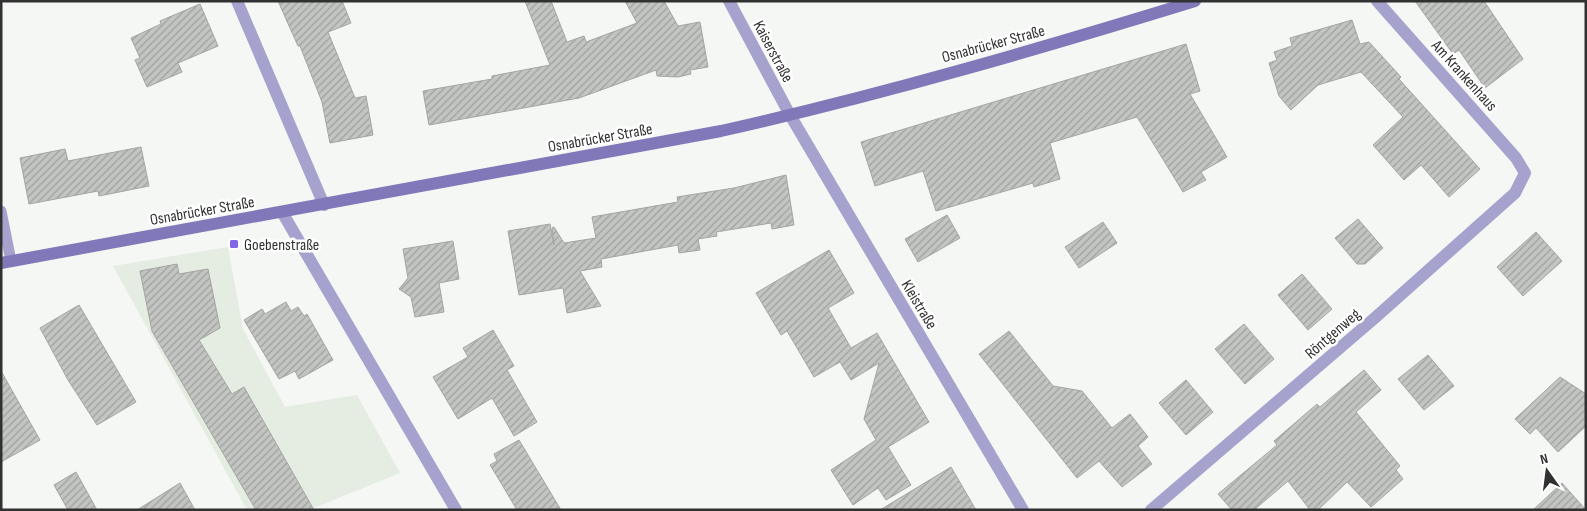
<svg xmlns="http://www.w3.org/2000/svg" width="1587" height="511" viewBox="0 0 1587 511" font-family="'Sofia Sans Condensed',sans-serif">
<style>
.built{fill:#e5ede3}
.building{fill:url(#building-hatch);stroke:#a2a5a2}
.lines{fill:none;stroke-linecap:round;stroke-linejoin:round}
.lane{stroke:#a6a2ce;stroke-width:11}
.street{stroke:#a6a2ce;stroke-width:12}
.secondary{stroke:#8078b8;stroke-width:12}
.poi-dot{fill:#8067e3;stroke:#fff;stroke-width:2}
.labels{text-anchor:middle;stroke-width:5;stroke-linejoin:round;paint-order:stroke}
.street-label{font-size:16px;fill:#303130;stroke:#fff}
.poi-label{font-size:16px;fill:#303130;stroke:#fff;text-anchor:start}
</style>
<defs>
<pattern id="building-hatch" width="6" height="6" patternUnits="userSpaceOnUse" patternTransform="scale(1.25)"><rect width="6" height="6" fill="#c3c5c2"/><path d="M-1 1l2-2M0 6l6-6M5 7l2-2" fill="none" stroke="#9fa19e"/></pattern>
</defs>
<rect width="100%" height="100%" fill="#f4f7f4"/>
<!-- built -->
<path class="built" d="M 228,247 L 243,329 L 285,407 L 357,395 L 400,473 L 309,510 L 247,510 L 113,266 Z"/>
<!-- building -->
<g class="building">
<path d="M 278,1 L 342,1 L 351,23 L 328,32 L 355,98 L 366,96 L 373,135 L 330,143 L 322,102 L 300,46 L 298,46 Z"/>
<path d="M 525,1 L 551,1 L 567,42 L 584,36 L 586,42 L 637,23 L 625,1 L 664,1 L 678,26 L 700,22 L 708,67 L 690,70 L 691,74 L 678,77 L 657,76 L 656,70 L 579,98 L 429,125 L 423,91 L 492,79 L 492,76 L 550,65 Z"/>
<path d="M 1415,1 L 1484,1 L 1523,59 L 1485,88 L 1459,50 L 1453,54 Z"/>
<path d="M 200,4 L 218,46 L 178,63 L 182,72 L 147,87 L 135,60 L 140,58 L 131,38 L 161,24 L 160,21 Z"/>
<path d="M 1352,20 L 1360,44 L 1369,42 L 1401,77 L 1399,79 L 1480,169 L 1449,197 L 1421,165 L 1404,180 L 1373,145 L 1403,117 L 1361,72 L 1318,85 L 1291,110 L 1279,96 L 1269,63 L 1277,60 L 1274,52 L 1292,46 L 1290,38 Z"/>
<path d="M 1186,44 L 1200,91 L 1190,94 L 1227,157 L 1201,172 L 1206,180 L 1183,192 L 1137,117 L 1050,143 L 1060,179 L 1034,187 L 1033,183 L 936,211 L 923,171 L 875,186 L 861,142 Z"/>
<path d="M 141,147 L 149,186 L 99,196 L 98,191 L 29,204 L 20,158 L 65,149 L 68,161 Z"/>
<path d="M 786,175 L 794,225 L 772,229 L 771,223 L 716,232 L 717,236 L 698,239 L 700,250 L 679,253 L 678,245 L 601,259 L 602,267 L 580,271 L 601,306 L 567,313 L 563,288 L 519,295 L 508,231 L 550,224 L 554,245 L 552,228 L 554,227 L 564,243 L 596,238 L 592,217 L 678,202 L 677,197 L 734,188 Z"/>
<path d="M 947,215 L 960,238 L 918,262 L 905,239 Z"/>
<path d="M 1358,219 L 1383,248 L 1365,264 L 1357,264 L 1335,238 Z"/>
<path d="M 1103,222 L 1117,243 L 1079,268 L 1065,247 Z"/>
<path d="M 1536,232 L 1562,261 L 1523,296 L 1497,267 Z"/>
<path d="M 453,241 L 459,279 L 439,283 L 444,312 L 415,317 L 411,297 L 399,289 L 408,278 L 403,249 Z"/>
<path d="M 829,250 L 854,293 L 828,308 L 851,348 L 877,333 L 929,422 L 888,447 L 911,485 L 886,500 L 878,488 L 853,505 L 831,470 L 876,440 L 864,419 L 879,363 L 851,380 L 840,362 L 814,377 L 787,331 L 781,335 L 756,293 Z"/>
<path d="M 177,264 L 179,274 L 208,269 L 220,328 L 199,340 L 232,394 L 244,387 L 314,510 L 256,510 L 152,331 L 140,271 Z"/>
<path d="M 1302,274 L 1332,309 L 1308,330 L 1278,295 Z"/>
<path d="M 286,302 L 291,311 L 298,307 L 304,316 L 307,314 L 333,360 L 299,379 L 295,371 L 279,379 L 244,320 L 262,309 L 265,314 Z"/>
<path d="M 79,305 L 136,402 L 97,425 L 68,380 L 40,328 Z"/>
<path d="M 1244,324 L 1274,359 L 1245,384 L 1215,349 Z"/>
<path d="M 493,330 L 514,366 L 507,370 L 537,422 L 514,436 L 492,398 L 458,419 L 433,377 L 468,357 L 463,348 Z"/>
<path d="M 1009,331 L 1053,386 L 1082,391 L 1112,428 L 1130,414 L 1148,437 L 1138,446 L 1152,464 L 1122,487 L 1099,461 L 1077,478 L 979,354 Z"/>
<path d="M 1428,355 L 1454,386 L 1424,410 L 1398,379 Z"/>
<path d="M 1364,370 L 1381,390 L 1356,412 L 1400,466 L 1396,470 L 1403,479 L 1371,507 L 1347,482 L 1318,510 L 1310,510 L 1288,481 L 1254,510 L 1232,510 L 1218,494 L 1277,445 L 1274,441 L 1317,404 L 1320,407 Z"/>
<path d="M 1,371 L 40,440 L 1,462 Z"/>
<path d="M 1560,377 L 1586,394 L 1586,426 L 1558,452 L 1536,428 L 1530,434 L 1515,419 Z"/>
<path d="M 1186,380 L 1213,412 L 1186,435 L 1159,403 Z"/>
<path d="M 519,440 L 561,510 L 517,510 L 498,478 L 490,465 L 497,461 L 494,454 Z"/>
<path d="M 951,467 L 976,510 L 880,510 Z"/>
<path d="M 76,472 L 97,510 L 68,510 L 54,485 Z"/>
<path d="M 180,483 L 195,510 L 137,510 Z"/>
<path d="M 1562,483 L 1586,510 L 1533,510 Z"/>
</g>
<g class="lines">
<!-- lane -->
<path class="lane" d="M 1,211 L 11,261"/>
<!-- street -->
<g class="street">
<path d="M 237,1 L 324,205"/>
<path d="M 729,1 L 790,115 L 1023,510"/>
<path d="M 282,212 L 456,510"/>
<path d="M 1151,510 L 1377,316 L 1515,193 L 1525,173 L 1516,158 L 1377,1"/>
</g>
<!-- secondary -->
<path class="secondary" d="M 1,263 L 721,131 C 881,95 1039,49 1195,1"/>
</g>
<!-- markers -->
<rect class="poi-dot" x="229" y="239" width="10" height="10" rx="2.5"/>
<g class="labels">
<!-- street labels -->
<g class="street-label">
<text transform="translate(993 43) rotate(-15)" y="6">Osnabrücker Straße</text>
<text transform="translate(774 51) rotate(62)" y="6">Kaiserstraße</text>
<text transform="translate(1465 75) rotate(48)" y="6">Am Krankenhaus</text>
<text transform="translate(600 137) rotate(-10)" y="6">Osnabrücker Straße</text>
<text transform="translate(202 210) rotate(-10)" y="6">Osnabrücker Straße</text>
<text transform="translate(920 304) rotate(59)" y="6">Kleistraße</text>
<text transform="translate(1332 333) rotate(-41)" y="6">Röntgenweg</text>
</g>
<!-- poi labels -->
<g class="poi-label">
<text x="244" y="250">Goebenstraße</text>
</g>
</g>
<!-- border -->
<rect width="1587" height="511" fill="none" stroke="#303130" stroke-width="5"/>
<!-- north arrow -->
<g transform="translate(1547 471) rotate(346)" stroke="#ffffff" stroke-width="4" paint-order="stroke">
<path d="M0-4L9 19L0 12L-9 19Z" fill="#303130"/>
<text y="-8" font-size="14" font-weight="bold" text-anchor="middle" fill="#303130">N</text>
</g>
</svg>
